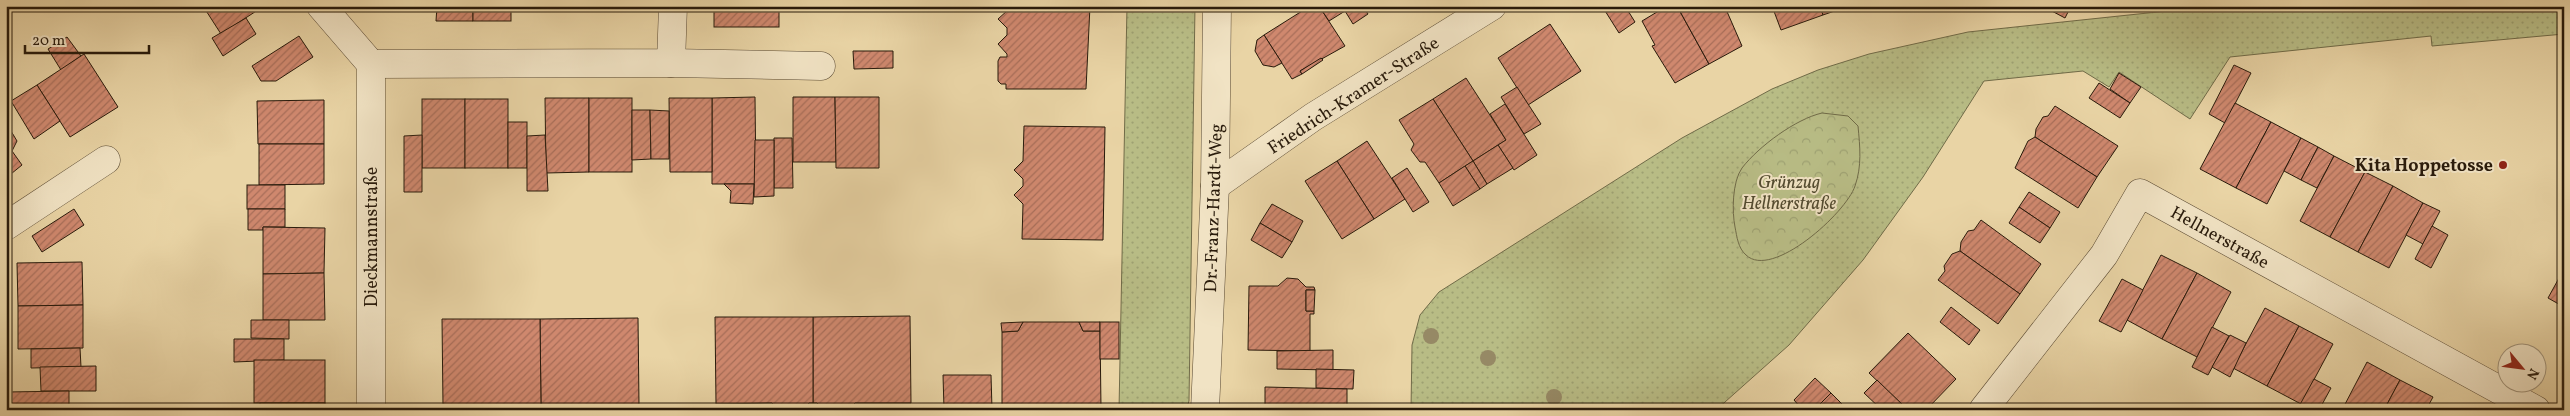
<svg xmlns="http://www.w3.org/2000/svg" width="2570" height="416" viewBox="0 0 2570 416" font-family="Vollkorn,serif">
<style>
.grass{fill:url(#grass-dots);stroke:#706b48}
.park{fill:url(#park-crowns);stroke:#706b48}
.building{fill:url(#building-hatch);stroke:#281a0b}
.lines{fill:none;stroke-linecap:round;stroke-linejoin:round}
.minor-casing{stroke:#584832;stroke-width:29}
.minor{stroke:#f1e3c4;stroke-width:28}
.tree{fill:#968965}
.poi-dot{fill:#8f2418;stroke:#f1e3c4;stroke-width:2}
.labels{text-anchor:middle;stroke-width:4;stroke-linejoin:round;paint-order:stroke}
.street-label{font-size:18px;fill:#281a0b;stroke:#f1e3c4}
.poi-label{font-size:18px;font-weight:bold;fill:#281a0b;stroke:#f1e3c4;text-anchor:end}
.park-label{font-size:18px;font-style:italic;fill:#534b30;stroke:#f1e3c4}
</style>
<defs>
<pattern id="grass-dots" width="8" height="8" patternUnits="userSpaceOnUse" patternTransform="scale(1.25)"><rect width="8" height="8" fill="#b8bc85"/><path d="M2 2h.1M6 6h.1" fill="none" stroke="#9ea172" stroke-width="1.8" stroke-linecap="round"/></pattern>
<pattern id="park-crowns" width="20" height="18" patternUnits="userSpaceOnUse" patternTransform="scale(1.25)"><rect width="20" height="18" fill="#b8bc85"/><path d="M2 6a3 3 0 1 1 6 0M12 15a3 3 0 1 1 6 0" fill="none" stroke="#9ea172"/></pattern>
<pattern id="building-hatch" width="6" height="6" patternUnits="userSpaceOnUse" patternTransform="scale(1.25)"><rect width="6" height="6" fill="#cf886e"/><path d="M-1 1l2-2M0 6l6-6M5 7l2-2" fill="none" stroke="#a86e59"/></pattern>
</defs>
<rect width="100%" height="100%" fill="#e9d4a5"/>
<filter id="stains"><feTurbulence type="fractalNoise" baseFrequency=".004" numOctaves="4"/><feColorMatrix values="0 0 0 0 .2 0 0 0 0 .09 0 0 0 0 .02 0 0 0 .5 -.17"/></filter>
<radialGradient id="worn" r=".72"><stop offset=".6" stop-color="#630" stop-opacity="0"/><stop offset="1" stop-color="#630" stop-opacity=".3"/></radialGradient>
<!-- grass -->
<g class="grass">
<path d="M 1127,6 L 1195,6 L 1189,401 L 1186,410 L 1119,410 Z"/>
<path d="M 2214,6 L 2564,6 L 2564,34 L 2432,46 L 2431,36 L 2230,57 L 2190,119 L 2119,72 L 2109,87 L 2083,71 L 1984,81 L 1923,177 L 1863,260 L 1789,345 L 1716,410 L 1411,410 L 1412,345 L 1420,315 L 1439,292 L 1682,138 L 1772,89 L 1818,70 L 1869,54 L 1968,32 Z"/>
</g>
<!-- park -->
<path class="park" d="M 1822,113 L 1848,116 L 1858,126 C 1860,147 1862,166 1855,186 C 1846,213 1772,280 1746,255 C 1738,248 1737,237 1735,227 C 1732,212 1732,182 1742,168 C 1759,146 1796,119 1822,113 Z"/>
<!-- building -->
<g class="building">
<path d="M 203,6 L 264,6 L 221,34 Z"/>
<path d="M 437,6 L 473,6 L 473,21 L 436,21 Z"/>
<rect x="473" y="6" width="38" height="15"/>
<path d="M 568,6 L 583,6 L 583,8 L 568,9 Z"/>
<path d="M 583,6 L 636,6 L 636,9 L 583,8 Z"/>
<rect x="714" y="6" width="65" height="21"/>
<path d="M 1008,6 L 1090,6 L 1086,89 L 1006,89 L 1006,84 L 1001,84 L 998,81 L 998,61 L 1000,57 L 1007,57 L 1007,54 L 998,44 L 1007,35 L 1007,28 L 998,19 L 1008,10 Z"/>
<path d="M 1310,6 L 1319,6 L 1345,46 L 1300,71 L 1302,74 L 1292,79 L 1264,35 Z"/>
<path d="M 1319,6 L 1342,6 L 1345,11 L 1329,21 Z"/>
<path d="M 1342,6 L 1363,6 L 1368,14 L 1353,24 Z"/>
<path d="M 1602,6 L 1625,6 L 1635,22 L 1619,33 Z"/>
<path d="M 1667,6 L 1677,6 L 1709,64 L 1675,83 L 1652,46 L 1655,45 L 1642,21 Z"/>
<path d="M 1677,6 L 1725,7 L 1742,46 L 1709,64 Z"/>
<path d="M 1772,6 L 1820,6 L 1823,15 L 1781,30 Z"/>
<path d="M 1820,6 L 1849,6 L 1823,15 Z"/>
<path d="M 2050,6 L 2071,6 L 2065,18 L 2048,9 Z"/>
<path d="M 246,18 L 256,34 L 223,56 L 212,38 Z"/>
<path d="M 1550,24 L 1581,71 L 1528,105 L 1498,58 Z"/>
<path d="M 1264,35 L 1282,63 L 1274,67 L 1263,65 L 1255,51 L 1257,40 Z"/>
<path d="M 299,36 L 313,57 L 276,81 L 261,81 L 252,66 Z"/>
<path d="M 67,37 L 81,56 L 61,70 L 48,49 Z"/>
<path d="M 853,51 L 893,51 L 893,68 L 854,69 Z"/>
<path d="M 84,54 L 118,107 L 70,137 L 37,85 Z"/>
<path d="M 1321,58 L 1323,60 L 1302,74 L 1300,71 Z"/>
<path d="M 2234,65 L 2251,73 L 2225,123 L 2209,114 Z"/>
<path d="M 2119,73 L 2141,87 L 2130,103 L 2110,89 Z"/>
<path d="M 1466,78 L 1506,140 L 1473,161 L 1433,99 Z"/>
<path d="M 2099,83 L 2130,103 L 2120,118 L 2089,98 Z"/>
<path d="M 37,85 L 60,121 L 34,139 L 11,101 Z"/>
<path d="M 1517,87 L 1541,124 L 1524,134 L 1501,97 Z"/>
<path d="M 755,97 L 756,184 L 712,184 L 712,98 Z"/>
<path d="M 793,97 L 835,97 L 836,162 L 793,162 Z"/>
<path d="M 835,97 L 879,97 L 879,168 L 836,168 Z"/>
<path d="M 545,98 L 589,98 L 589,172 L 546,173 Z"/>
<rect x="589" y="98" width="43" height="74"/>
<path d="M 669,98 L 712,98 L 712,172 L 670,172 Z"/>
<rect x="422" y="99" width="43" height="69"/>
<rect x="465" y="99" width="43" height="69"/>
<path d="M 1433,99 L 1473,161 L 1439,183 L 1425,162 L 1420,162 L 1411,150 L 1414,144 L 1399,120 Z"/>
<path d="M 324,100 L 324,144 L 258,144 L 257,101 Z"/>
<path d="M 2235,103 L 2271,122 L 2236,188 L 2200,169 Z"/>
<path d="M 1505,104 L 1537,155 L 1514,170 L 1498,145 L 1506,140 L 1490,114 Z"/>
<path d="M 2055,106 L 2118,146 L 2097,177 L 2035,137 L 2036,129 L 2043,117 L 2048,116 Z"/>
<path d="M 632,110 L 650,110 L 651,159 L 632,160 Z"/>
<path d="M 650,110 L 669,111 L 669,159 L 651,159 Z"/>
<rect x="508" y="122" width="19" height="46"/>
<path d="M 2271,122 L 2301,138 L 2267,204 L 2236,188 Z"/>
<path d="M 1024,126 L 1105,127 L 1103,240 L 1022,239 L 1023,204 L 1014,195 L 1023,186 L 1023,179 L 1014,170 L 1023,161 Z"/>
<path d="M 6,130 L 11,131 L 17,141 L 12,151 L 22,165 L 6,178 Z"/>
<path d="M 422,135 L 422,192 L 404,192 L 404,136 Z"/>
<path d="M 545,135 L 548,191 L 527,191 L 527,136 Z"/>
<path d="M 2035,137 L 2097,177 L 2078,208 L 2015,168 L 2028,141 Z"/>
<path d="M 774,138 L 792,138 L 793,188 L 774,188 Z"/>
<path d="M 2301,138 L 2318,147 L 2301,180 L 2284,171 Z"/>
<path d="M 755,140 L 774,140 L 774,196 L 754,197 Z"/>
<path d="M 1367,141 L 1405,199 L 1374,219 L 1337,161 Z"/>
<path d="M 259,144 L 324,144 L 324,184 L 259,185 Z"/>
<path d="M 1498,145 L 1513,168 L 1487,184 L 1473,161 Z"/>
<path d="M 2318,147 L 2334,156 L 2317,188 L 2301,180 Z"/>
<path d="M 2334,156 L 2365,172 L 2330,237 L 2300,221 Z"/>
<path d="M 1337,161 L 1374,219 L 1342,239 L 1305,181 Z"/>
<path d="M 1473,161 L 1487,184 L 1480,189 L 1465,166 Z"/>
<path d="M 1465,166 L 1480,189 L 1453,206 L 1439,183 Z"/>
<path d="M 1407,168 L 1429,202 L 1413,212 L 1392,178 Z"/>
<path d="M 2365,172 L 2393,186 L 2358,252 L 2330,237 Z"/>
<path d="M 724,184 L 754,184 L 753,204 L 730,203 L 731,191 Z"/>
<rect x="247" y="185" width="38" height="24"/>
<path d="M 2393,186 L 2423,203 L 2389,268 L 2358,252 Z"/>
<path d="M 2029,192 L 2060,212 L 2050,228 L 2019,207 Z"/>
<path d="M 2423,203 L 2440,211 L 2423,244 L 2406,235 Z"/>
<path d="M 1272,204 L 1303,221 L 1292,242 L 1260,223 Z"/>
<path d="M 2019,207 L 2050,228 L 2040,243 L 2009,223 Z"/>
<path d="M 74,209 L 84,225 L 42,252 L 32,236 Z"/>
<path d="M 248,209 L 285,209 L 285,227 L 263,227 L 263,230 L 248,230 Z"/>
<path d="M 1981,220 L 2041,264 L 2020,294 L 1960,251 L 1961,242 L 1968,231 L 1974,230 Z"/>
<path d="M 1260,223 L 1292,242 L 1282,258 L 1251,240 Z"/>
<path d="M 2432,226 L 2448,235 L 2431,268 L 2415,259 Z"/>
<path d="M 263,227 L 325,228 L 324,273 L 263,274 Z"/>
<path d="M 1960,251 L 2020,294 L 1998,324 L 1938,280 L 1945,271 L 1944,266 L 1952,254 Z"/>
<path d="M 2161,255 L 2197,273 L 2162,339 L 2127,320 Z"/>
<path d="M 82,262 L 83,305 L 18,306 L 17,263 Z"/>
<path d="M 2564,269 L 2564,307 L 2548,298 Z"/>
<path d="M 324,273 L 325,320 L 263,320 L 263,274 Z"/>
<path d="M 2197,273 L 2231,292 L 2197,357 L 2162,339 Z"/>
<path d="M 1287,278 L 1298,279 L 1306,287 L 1314,287 L 1315,290 L 1306,290 L 1306,311 L 1314,311 L 1314,314 L 1310,314 L 1310,351 L 1248,350 L 1249,286 L 1278,286 Z"/>
<path d="M 2122,279 L 2143,290 L 2121,332 L 2099,321 Z"/>
<path d="M 1306,290 L 1315,290 L 1314,311 L 1306,311 Z"/>
<path d="M 83,305 L 83,348 L 18,349 L 18,306 Z"/>
<path d="M 1951,307 L 1980,330 L 1969,345 L 1940,322 Z"/>
<path d="M 2265,308 L 2299,326 L 2267,386 L 2233,368 Z"/>
<path d="M 910,316 L 911,403 L 855,403 L 848,410 L 824,410 L 817,403 L 813,403 L 813,317 Z"/>
<path d="M 715,317 L 813,317 L 813,403 L 809,403 L 803,410 L 778,410 L 772,403 L 716,404 Z"/>
<path d="M 638,318 L 639,405 L 583,405 L 578,410 L 550,410 L 545,405 L 541,406 L 540,319 Z"/>
<path d="M 442,319 L 540,319 L 541,406 L 537,405 L 533,410 L 503,410 L 499,406 L 443,406 Z"/>
<path d="M 251,320 L 289,320 L 289,339 L 251,338 Z"/>
<path d="M 1023,322 L 1079,322 L 1083,331 L 1100,331 L 1101,408 L 1002,409 L 1002,332 L 1018,331 Z"/>
<path d="M 1023,322 L 1018,331 L 1002,332 L 1001,323 Z"/>
<path d="M 1079,322 L 1100,322 L 1100,331 L 1083,331 Z"/>
<rect x="1100" y="322" width="19" height="37"/>
<path d="M 2299,326 L 2333,344 L 2301,404 L 2267,386 Z"/>
<path d="M 2212,327 L 2229,336 L 2208,375 L 2192,367 Z"/>
<path d="M 1908,333 L 1956,379 L 1926,410 L 1908,410 L 1869,373 Z"/>
<path d="M 2230,335 L 2246,343 L 2230,377 L 2212,367 Z"/>
<path d="M 234,339 L 284,339 L 284,360 L 234,362 Z"/>
<path d="M 80,348 L 81,367 L 31,368 L 31,349 Z"/>
<path d="M 1333,350 L 1333,370 L 1277,369 L 1277,351 Z"/>
<rect x="254" y="360" width="71" height="43"/>
<path d="M 2367,362 L 2400,380 L 2384,410 L 2342,410 Z"/>
<path d="M 96,366 L 96,391 L 41,391 L 40,367 Z"/>
<path d="M 1316,369 L 1354,370 L 1353,389 L 1316,388 Z"/>
<path d="M 943,375 L 991,375 L 992,409 L 944,409 Z"/>
<path d="M 1815,378 L 1831,393 L 1817,407 L 1821,410 L 1797,410 L 1800,407 L 1794,400 Z"/>
<path d="M 2314,379 L 2331,388 L 2319,410 L 2297,410 Z"/>
<path d="M 1877,380 L 1908,410 L 1882,410 L 1864,393 Z"/>
<path d="M 2400,380 L 2433,397 L 2426,410 L 2384,410 Z"/>
<path d="M 1265,387 L 1347,389 L 1347,410 L 1265,410 Z"/>
<path d="M 69,391 L 69,410 L 6,410 L 6,392 Z"/>
<path d="M 1831,393 L 1848,410 L 1821,410 L 1817,407 Z"/>
<rect x="260" y="403" width="65" height="7"/>
</g>
<g class="lines">
<!-- minor casing -->
<g class="minor-casing">
<g id="minor">
<path d="M 321,6 L 371,64 L 371,410"/>
<path d="M 671,63 L 821,66"/>
<path d="M 371,64 L 671,63 L 673,6"/>
<path d="M 1215,186 L 1313,117 L 1492,6"/>
<path d="M 6,226 L 106,160"/>
<path d="M 1205,410 L 1215,186 L 1217,6"/>
<path d="M 1983,410 L 2104,255 L 2140,193 L 2536,410"/>
</g>
</g>
<!-- minor -->
<use href="#minor" class="minor"/>
</g>
<!-- trees -->
<g class="tree">
<circle cx="1431" cy="336" r="8"/>
<circle cx="1488" cy="358" r="8"/>
<circle cx="1554" cy="397" r="8"/>
</g>
<!-- markers -->
<circle class="poi-dot" cx="2503" cy="165" r="5"/>
<g class="labels">
<!-- street labels -->
<g class="street-label">
<text transform="translate(1353 95) rotate(-33)" y="6">Friedrich-Kramer-Straße</text>
<text transform="translate(1213 208) rotate(-88)" y="6">Dr.-Franz-Hardt-Weg</text>
<text transform="translate(371 237) rotate(-90)" y="6">Dieckmannstraße</text>
<text transform="translate(2220 237) rotate(29)" y="6">Hellnerstraße</text>
</g>
<!-- poi labels -->
<g class="poi-label">
<text x="2493" y="171">Kita Hoppetosse</text>
</g>
<!-- park labels -->
<g class="park-label">
<text x="1789" y="188">Grünzug<tspan x="1789" dy="21">Hellnerstraße</tspan></text>
</g>
</g>
<!-- margin -->
<rect width="2570" height="416" fill="none" stroke="#e9d4a5" stroke-width="25"/>
<rect x="8" y="8" width="2555" height="401" fill="none" stroke="#281a0b" stroke-width="2.5"/>
<rect x="12" y="12" width="2545" height="391" fill="none" stroke="#281a0b"/>
<!-- north arrow -->
<g transform="translate(2522 368) rotate(119)"><circle r="24" fill="#f1e3c4" stroke="#a1937a"/>
<path d="M0-4L9 19L0 12L-9 19Z" fill="#8f2418"/>
<text y="-8" font-size="14" font-weight="bold" text-anchor="middle" fill="#281a0b">N</text>
</g>
<!-- scale -->
<path d="M25 45v8h124v-8" fill="none" stroke="#281a0b" stroke-width="2.5"/>
<text x="32" y="45" font-size="15" fill="#281a0b" stroke="#f1e3c4" stroke-width="4" paint-order="stroke">20 m</text>
<rect width="100%" height="100%" filter="url(#stains)"/>
<rect width="100%" height="100%" fill="url(#worn)"/>
</svg>
